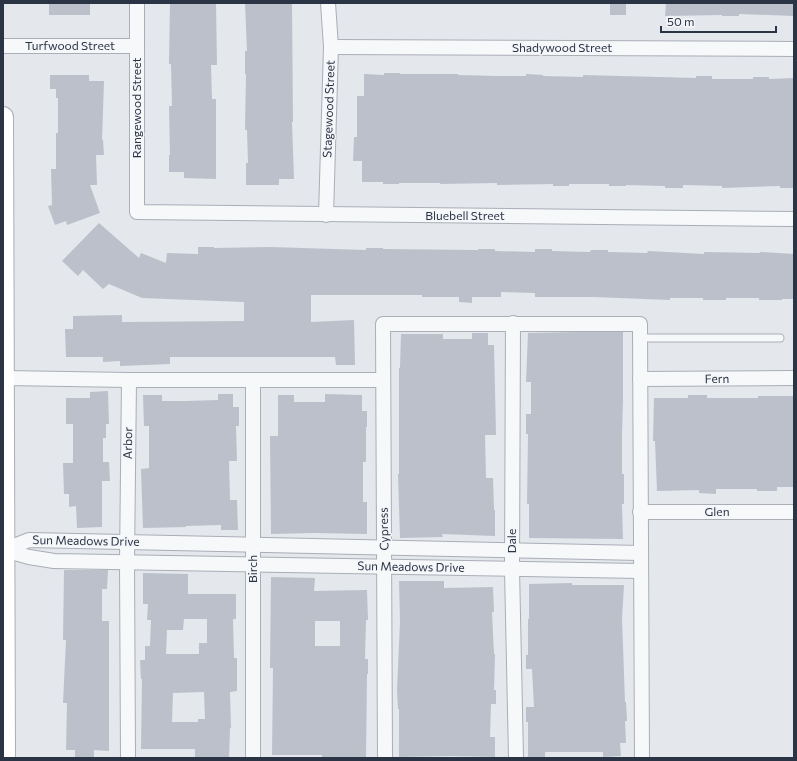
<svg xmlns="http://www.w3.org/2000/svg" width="797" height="761" viewBox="0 0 797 761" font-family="Commissioner,sans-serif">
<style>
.building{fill:#bbc0ca;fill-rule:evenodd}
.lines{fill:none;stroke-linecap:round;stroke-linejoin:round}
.service-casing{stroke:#a9aeb7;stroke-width:9}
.minor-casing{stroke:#a9aeb7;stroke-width:16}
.secondary-casing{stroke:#a9aeb7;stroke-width:22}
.service{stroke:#f7f8fa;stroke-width:7}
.minor{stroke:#f7f8fa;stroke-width:14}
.secondary{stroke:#fff;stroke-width:20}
.labels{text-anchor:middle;stroke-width:3;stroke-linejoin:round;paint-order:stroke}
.street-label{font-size:12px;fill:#2b3445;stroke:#f4f6f9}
</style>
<rect width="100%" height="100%" fill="#e4e7ec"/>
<!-- building -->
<g class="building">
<rect x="49" y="3" width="41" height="12"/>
<path d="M 170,3 L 216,3 L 217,65 L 211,65 L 212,99 L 216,99 L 216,179 L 184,178 L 184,172 L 169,172 L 169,155 L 170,155 L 169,106 L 172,106 L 171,64 L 169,64 Z"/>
<path d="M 245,3 L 292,3 L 293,122 L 292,122 L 294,179 L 279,179 L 279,185 L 246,185 L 246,163 L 248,163 L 247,130 L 245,130 L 246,74 L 245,74 L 245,51 L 247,51 Z"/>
<rect x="610" y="3" width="16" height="12"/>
<path d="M 666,3 L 794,3 L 794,16 L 739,14 L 739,16 L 722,16 L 722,15 L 665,16 Z"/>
<path d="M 384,73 L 400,73 L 400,74 L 458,74 L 458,75 L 497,76 L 526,76 L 526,74 L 543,75 L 543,76 L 583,77 L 583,75 L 696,78 L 696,76 L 712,76 L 712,79 L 753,79 L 753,77 L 769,77 L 769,79 L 794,78 L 794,188 L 780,188 L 780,186 L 722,188 L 722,186 L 683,185 L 683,188 L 665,188 L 665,186 L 626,185 L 626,186 L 609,186 L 609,184 L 569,184 L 569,186 L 553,186 L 553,184 L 497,185 L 497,183 L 440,184 L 440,183 L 399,183 L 399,184 L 383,184 L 383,182 L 362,182 L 362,161 L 353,161 L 354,137 L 357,137 L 357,96 L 364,96 L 364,74 L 384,75 Z"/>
<path d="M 50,75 L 89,75 L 89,81 L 104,81 L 102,140 L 103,140 L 104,155 L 96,155 L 97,185 L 90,185 L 100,213 L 67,225 L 66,221 L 55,225 L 48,206 L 52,205 L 51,169 L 56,169 L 56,133 L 58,133 L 58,98 L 56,98 L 56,89 L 50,89 Z"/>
<path d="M 99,223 L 139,258 L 141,253 L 166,263 L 167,253 L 198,254 L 198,247 L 214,247 L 214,248 L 270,247 L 366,250 L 366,248 L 383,248 L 383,249 L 478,250 L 478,249 L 495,249 L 495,251 L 535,252 L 535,249 L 552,249 L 552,251 L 590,252 L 591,250 L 608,250 L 608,252 L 647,253 L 648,251 L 704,254 L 704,252 L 760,253 L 760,252 L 794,254 L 794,299 L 782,299 L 782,300 L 759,300 L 759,298 L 726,298 L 726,300 L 703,300 L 703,298 L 670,298 L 670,300 L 594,297 L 535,297 L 535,293 L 501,292 L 501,297 L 472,297 L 472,303 L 459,302 L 459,297 L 422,297 L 422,295 L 311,295 L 311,322 L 354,320 L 355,365 L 336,365 L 335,357 L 170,357 L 170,364 L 120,366 L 120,361 L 103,362 L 103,357 L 66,357 L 65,329 L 73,329 L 73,316 L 122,315 L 122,322 L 244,321 L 244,302 L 142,298 L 109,284 L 103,289 L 83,270 L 78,276 L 62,261 Z"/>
<path d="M 578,332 L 623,332 L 623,399 L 622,435 L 622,474 L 624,474 L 624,504 L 622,504 L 623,539 L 529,538 L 529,504 L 527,504 L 528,434 L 526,434 L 526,414 L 531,414 L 531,382 L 526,382 L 528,333 Z"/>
<path d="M 472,333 L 488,333 L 488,345 L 494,345 L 496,435 L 485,435 L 486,478 L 493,478 L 494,510 L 495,510 L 495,536 L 442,534 L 443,537 L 400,538 L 398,474 L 399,474 L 399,368 L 400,368 L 401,334 L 443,334 L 443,339 L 472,339 Z"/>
<path d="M 108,391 L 109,424 L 106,424 L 106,438 L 103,438 L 103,462 L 109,462 L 110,481 L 102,481 L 102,527 L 77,528 L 76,506 L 69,507 L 69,494 L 64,494 L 63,463 L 73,463 L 73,424 L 66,424 L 66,398 L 90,398 L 90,392 Z"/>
<path d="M 218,394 L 233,394 L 233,407 L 239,407 L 239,426 L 236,426 L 237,461 L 229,461 L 230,500 L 237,500 L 238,530 L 221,530 L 221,525 L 186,526 L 186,527 L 143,528 L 141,469 L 149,468 L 149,426 L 144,426 L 143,395 L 162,395 L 162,401 L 186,401 L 218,400 Z"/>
<path d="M 325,394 L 362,395 L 362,411 L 367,411 L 367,427 L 366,427 L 366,462 L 363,462 L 363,502 L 367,502 L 367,534 L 315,533 L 271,534 L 270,436 L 278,436 L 278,395 L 294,395 L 294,402 L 325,402 Z"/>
<path d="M 688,395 L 707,395 L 707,398 L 758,398 L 758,396 L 794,396 L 794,487 L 777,487 L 777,491 L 757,491 L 757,489 L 716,489 L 716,494 L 699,493 L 699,490 L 657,491 L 655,441 L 653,441 L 654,398 L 688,398 Z"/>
<path d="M 64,570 L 108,570 L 107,589 L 102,589 L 102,621 L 109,621 L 109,751 L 94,750 L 94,758 L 75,758 L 75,750 L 66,750 L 67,703 L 63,703 L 66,640 L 63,640 Z"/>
<path d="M 143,573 L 188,574 L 188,594 L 236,594 L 236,619 L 233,619 L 234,658 L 237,658 L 237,691 L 230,692 L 231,728 L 230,728 L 229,758 L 195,758 L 195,749 L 141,749 L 142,679 L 141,679 L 140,660 L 145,660 L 145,646 L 150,646 L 151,620 L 147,620 L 148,604 L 143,604 ZM 184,619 L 207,619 L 207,643 L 199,643 L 199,654 L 166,654 L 167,630 L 183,630 ZM 204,692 L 205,719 L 198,719 L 198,722 L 172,722 L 173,693 Z"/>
<path d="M 271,577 L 315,578 L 314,591 L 367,590 L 368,620 L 366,620 L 365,659 L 368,659 L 368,674 L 367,674 L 366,758 L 339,758 L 339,757 L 322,757 L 322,755 L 272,755 L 273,668 L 270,668 ZM 315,621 L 340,621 L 340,646 L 315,646 Z"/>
<path d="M 399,581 L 444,581 L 444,588 L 493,587 L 494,612 L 492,612 L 494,654 L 495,654 L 494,690 L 496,690 L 496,704 L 491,704 L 490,737 L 495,737 L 495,757 L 451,756 L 399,757 L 399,709 L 398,709 L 397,690 L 400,622 Z"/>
<path d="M 572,583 L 572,585 L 624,585 L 622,618 L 625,702 L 626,702 L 627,721 L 625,721 L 626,743 L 620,743 L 621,756 L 603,757 L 603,752 L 545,752 L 545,757 L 528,757 L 528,722 L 526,722 L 526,707 L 534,707 L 532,669 L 526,669 L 526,655 L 528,655 L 528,619 L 529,619 L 529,584 Z"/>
</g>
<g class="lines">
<!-- service casing -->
<g class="service-casing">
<path id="service" d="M 640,338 L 780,338"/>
</g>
<!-- minor casing -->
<g class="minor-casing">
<g id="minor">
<path d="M 137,3 L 137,212 L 794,219"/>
<path d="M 3,46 L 137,46"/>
<path d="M 331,47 L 794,49"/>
<path d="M 326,215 L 331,47 L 328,3"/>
<path d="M 513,323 L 512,569 L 516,758"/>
<path d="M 4,378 L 129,380 L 382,380"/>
<path d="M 640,379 L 794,378"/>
<path d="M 640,512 L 794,512"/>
<path d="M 4,550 L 29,540 L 641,553"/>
<path d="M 4,550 L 29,557 L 54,561 L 641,571"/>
<path d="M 128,758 L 127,562 L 129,380"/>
<path d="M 253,758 L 253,380"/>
<path d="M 385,758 L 383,324 L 640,324 L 642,758"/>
</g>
</g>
<!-- secondary casing -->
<g class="secondary-casing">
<path id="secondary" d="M 3,117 L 5,758"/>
</g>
<!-- service -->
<use href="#service" class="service"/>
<!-- minor -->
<use href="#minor" class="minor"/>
<!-- secondary -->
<use href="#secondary" class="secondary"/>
</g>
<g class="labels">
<!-- street labels -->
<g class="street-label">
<text x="70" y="50">Turfwood Street</text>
<text x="562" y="52">Shadywood Street</text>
<text transform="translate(137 108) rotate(-90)" y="4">Rangewood Street</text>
<text transform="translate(329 109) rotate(-88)" y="4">Stagewood Street</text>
<text x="465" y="220">Bluebell Street</text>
<text transform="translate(717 379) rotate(-1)" y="4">Fern</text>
<text transform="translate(128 443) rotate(-89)" y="4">Arbor</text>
<text x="717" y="516">Glen</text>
<text transform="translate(384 529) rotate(-91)" y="4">Cypress</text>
<text transform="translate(86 541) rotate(1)" y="4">Sun Meadows Drive</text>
<text transform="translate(512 541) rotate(-90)" y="4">Dale</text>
<text transform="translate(411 567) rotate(1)" y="4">Sun Meadows Drive</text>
<text transform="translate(253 569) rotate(-90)" y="4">Birch</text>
</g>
</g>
<!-- border -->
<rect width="797" height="761" fill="none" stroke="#2b3445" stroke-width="8"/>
<!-- scale -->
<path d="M661 26v6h115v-6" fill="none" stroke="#2b3445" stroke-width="2"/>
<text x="667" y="26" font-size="12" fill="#2b3445" stroke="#f4f6f9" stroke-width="3" paint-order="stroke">50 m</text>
</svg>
